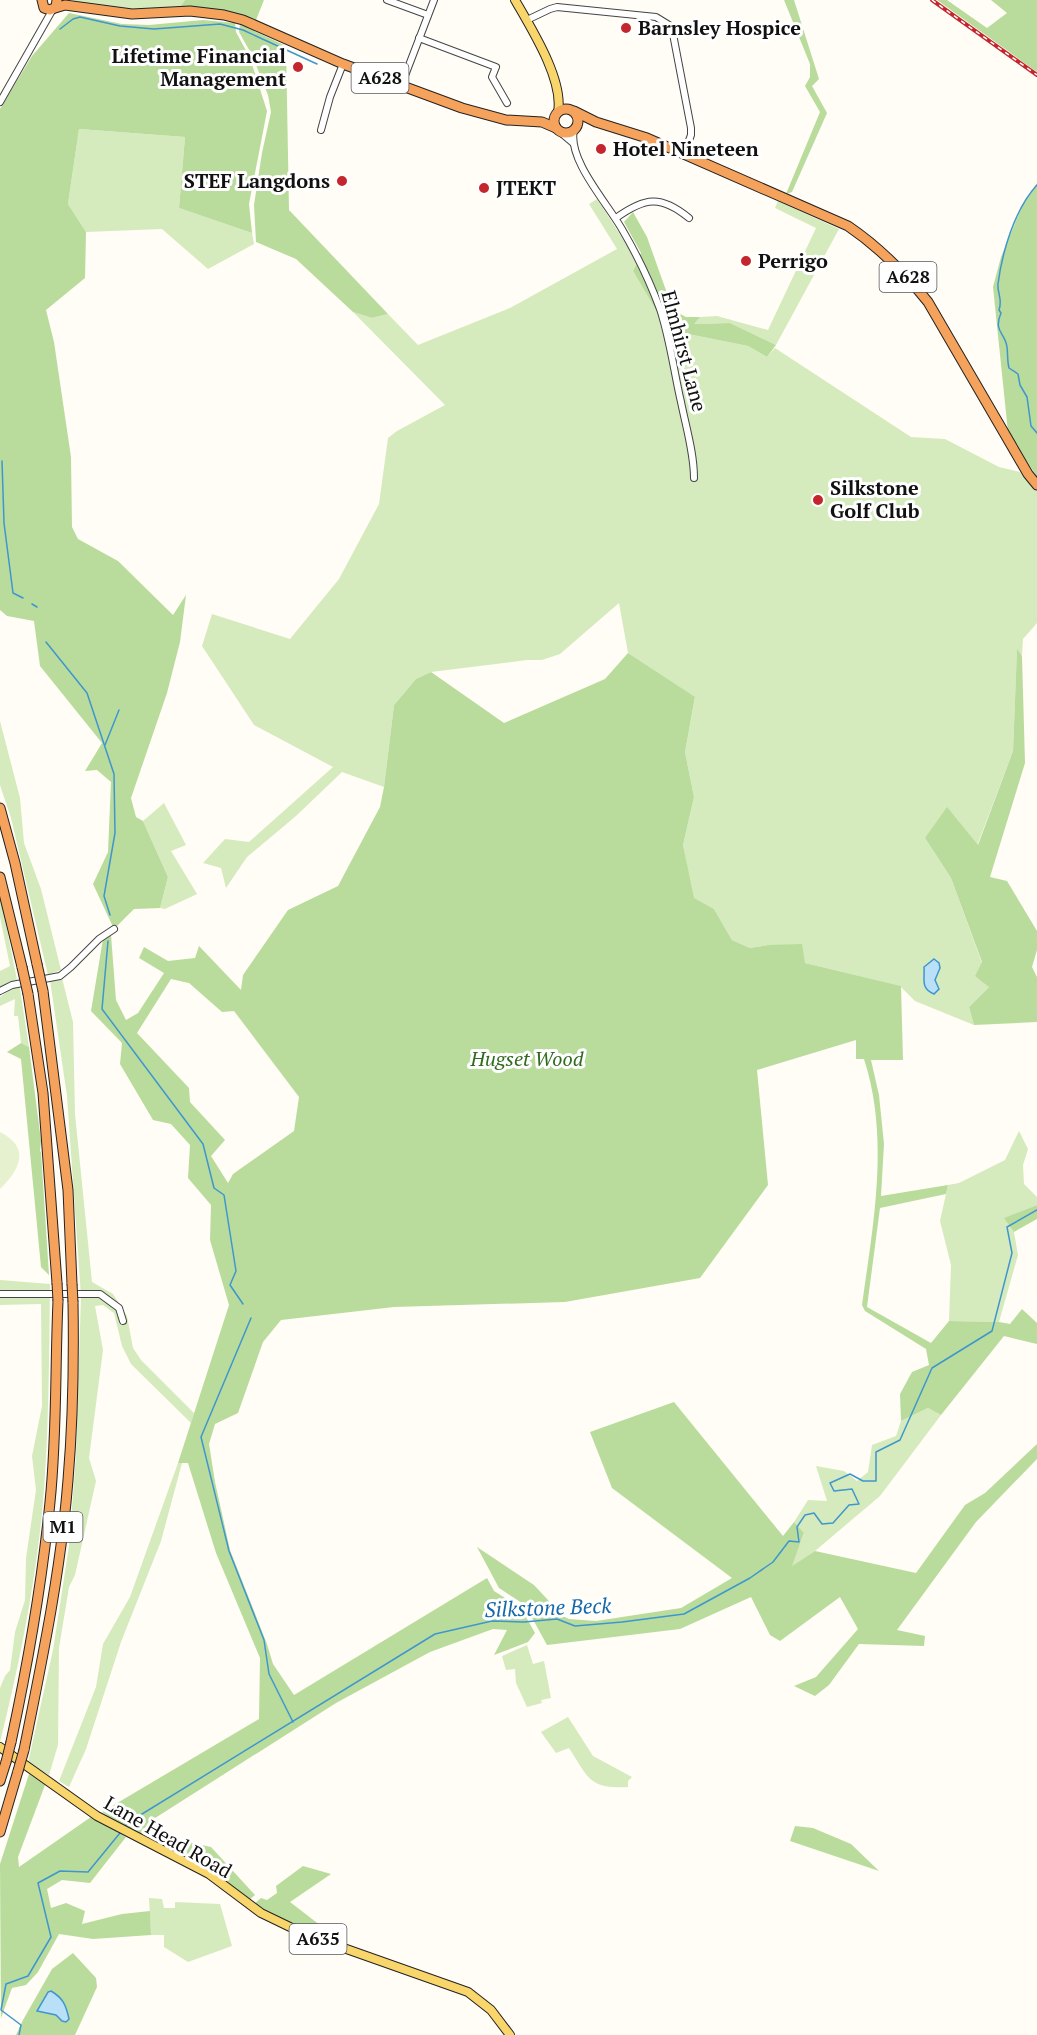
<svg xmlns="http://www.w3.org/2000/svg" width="1037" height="2035" viewBox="0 0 1037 2035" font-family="'PT Serif',serif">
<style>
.green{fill:#d5ebbd}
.forest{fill:#b9dc9c;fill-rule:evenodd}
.pitch{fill:#e6f2cf}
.water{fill:#b9e0f7;stroke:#3f96cf;stroke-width:1.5}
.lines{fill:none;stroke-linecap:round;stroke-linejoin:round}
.stream{stroke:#3f96cf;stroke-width:1.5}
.minor-casing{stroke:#444;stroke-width:8}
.major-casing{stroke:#222;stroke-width:10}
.highway-casing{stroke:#222;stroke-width:11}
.minor{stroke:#fff;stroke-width:6}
.major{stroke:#f9d66b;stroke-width:8}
.highway{stroke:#f5a25d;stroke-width:9}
.rail-casing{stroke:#c4262e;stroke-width:4}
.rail{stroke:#fff;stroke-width:1.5;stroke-dasharray:4.5;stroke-linecap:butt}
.highway-bridge-casing{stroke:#222;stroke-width:11;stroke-linecap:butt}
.highway-bridge{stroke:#f5a25d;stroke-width:9}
.poi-dot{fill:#c4262e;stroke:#fff;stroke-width:2}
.labels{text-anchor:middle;stroke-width:6;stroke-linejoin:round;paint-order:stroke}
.shield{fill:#fff;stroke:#585858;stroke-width:1.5}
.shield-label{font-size:18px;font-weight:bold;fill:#111}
.poi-label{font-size:20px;font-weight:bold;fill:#111;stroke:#fff;text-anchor:start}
.street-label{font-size:20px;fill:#111;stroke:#fff}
.park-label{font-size:20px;font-style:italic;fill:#2f6b1f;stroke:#fff}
.water-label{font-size:21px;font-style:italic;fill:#1768a6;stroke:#fff}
</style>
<rect width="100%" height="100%" fill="#fffdf5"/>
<!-- green -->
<g class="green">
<path d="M 68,0 L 185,0 L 180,7 L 143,10 L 109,7 Z"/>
<path d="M 79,129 L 185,137 L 179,208 L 252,233 L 254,244 L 208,269 L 162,229 L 86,232 L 68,204 Z"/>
<path d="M 597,199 L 637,261 L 633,271 L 657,312 L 663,329 L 748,346 L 767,357 L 775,348 L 911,437 L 945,439 L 999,467 L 1020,472 L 1029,483 L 1037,489 L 1037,623 L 1023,639 L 1022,656 L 1017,650 L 1013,751 L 977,846 L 925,838 L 951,878 L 982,963 L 989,987 L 969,1007 L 974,1025 L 915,1001 L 900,986 L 805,963 L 768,945 L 750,948 L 732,940 L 714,909 L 693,898 L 683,845 L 694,797 L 685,752 L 695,698 L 628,653 L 619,603 L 560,654 L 542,660 L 527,660 L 431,672 L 416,679 L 394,705 L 384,787 L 342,772 L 296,816 L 247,857 L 226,888 L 221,868 L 203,863 L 225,839 L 249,842 L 333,767 L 254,725 L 202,646 L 212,614 L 290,639 L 339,579 L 379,504 L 388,438 L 397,431 L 445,405 L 353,312 L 372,318 L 388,314 L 418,345 L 510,308 L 617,249 L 589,204 Z"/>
<path d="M 778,201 L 839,229 L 776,345 L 730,323 L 693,324 L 700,317 L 717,316 L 768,330 L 816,228 L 775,208 Z"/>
<path d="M 0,721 L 20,798 L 24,843 L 41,889 L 61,970 L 48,975 L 11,818 L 0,785 Z"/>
<path d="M 164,803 L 186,845 L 171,851 L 197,894 L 165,909 L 160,908 L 168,877 L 143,821 Z"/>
<path d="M 0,894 L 17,980 L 0,987 L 0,971 L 10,966 L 0,917 Z"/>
<path d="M 62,978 L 73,1022 L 75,1114 L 92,1282 L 113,1294 L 127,1316 L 133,1348 L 141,1360 L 194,1413 L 191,1423 L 131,1364 L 122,1346 L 114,1313 L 103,1305 L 95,1306 L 103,1350 L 89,1458 L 96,1481 L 75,1575 L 69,1587 L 59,1648 L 58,1745 L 49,1775 L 28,1763 L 53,1650 L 69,1546 L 76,1456 L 81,1296 L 67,1096 L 50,980 Z"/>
<path d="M 19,983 L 29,1047 L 21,1043 L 18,1016 L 14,1016 L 15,999 L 0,1006 L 0,997 Z"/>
<path d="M 1019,1131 L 1028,1149 L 1023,1165 L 1024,1184 L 1037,1197 L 1037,1205 L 1005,1218 L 1014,1232 L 1018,1255 L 999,1322 L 949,1321 L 951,1265 L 940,1221 L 948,1185 L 959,1183 L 1005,1160 Z"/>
<path d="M 0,1280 L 50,1284 C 49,1360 49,1437 42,1513 C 34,1591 19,1666 0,1742 L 0,1688 L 5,1676 L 10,1670 L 15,1632 L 25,1600 L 26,1558 L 36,1490 L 32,1456 L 42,1406 L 41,1304 L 0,1305 Z"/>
<path d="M 928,1408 L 941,1415 L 880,1496 L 815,1551 L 791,1567 L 804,1534 L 794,1522 L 808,1500 L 827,1501 L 816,1466 L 844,1471 L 857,1481 L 868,1472 L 872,1445 L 896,1436 L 901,1421 Z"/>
<path d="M 178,1463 L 182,1463 L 161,1541 L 121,1642 L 86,1749 L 69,1787 L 59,1781 L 96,1687 L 103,1644 L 130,1597 Z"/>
<path d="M 527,1645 L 533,1664 L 544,1661 L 551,1698 L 541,1700 L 542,1703 L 527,1707 L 516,1683 L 515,1669 L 506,1670 L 502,1656 Z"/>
<path d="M 568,1717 L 593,1756 L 632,1777 L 628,1781 L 628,1787 C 588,1789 589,1778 569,1748 L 556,1753 L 541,1732 Z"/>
<path d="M 149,1898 L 162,1899 L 164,1908 L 175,1908 L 175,1902 L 220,1904 L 232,1946 L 188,1962 L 164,1947 L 164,1935 L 151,1935 Z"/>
</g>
<!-- forest -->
<g class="forest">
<path d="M 185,0 L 264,0 L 256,20 L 226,10 L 180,7 Z"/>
<path d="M 784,0 L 794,0 L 819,79 L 812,86 L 827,113 L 792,192 L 786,194 L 820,112 L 805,86 L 810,77 L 810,64 Z"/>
<path d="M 937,0 L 947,0 L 987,28 L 1007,13 L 991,0 L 1037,0 L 1037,72 Z"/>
<path d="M 69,13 L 122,24 L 149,25 L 203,20 L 235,23 L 236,32 L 250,58 L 267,111 L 249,204 L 252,233 L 179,208 L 185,137 L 79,129 L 68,204 L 86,232 L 85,278 L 46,310 L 54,342 L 71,457 L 72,527 L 78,539 L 118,561 L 173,615 L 186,595 L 180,642 L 167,693 L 131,798 L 136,817 L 143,821 L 168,877 L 160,908 L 134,909 L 114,929 L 93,884 L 108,852 L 111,782 L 97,770 L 85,771 L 102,743 L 40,666 L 34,621 L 7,616 L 0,610 L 0,109 L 32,56 Z"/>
<path d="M 240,24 L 286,46 L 289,210 L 388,314 L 372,318 L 353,312 L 296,259 L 256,242 L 254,205 L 262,153 L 271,112 L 268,95 L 252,55 L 239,32 Z"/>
<path d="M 1037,183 L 1037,477 L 1008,432 L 993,287 L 1001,257 L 1023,204 Z"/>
<path d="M 633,212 L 647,237 L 673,310 L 686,317 L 700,317 L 694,324 L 730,323 L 776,345 L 767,357 L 748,346 L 663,329 L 657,312 L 633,271 L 641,253 L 624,222 Z"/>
<path d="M 1017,649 L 1022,656 L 1025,763 L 990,877 L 1007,881 L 1037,931 L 1037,950 L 1032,967 L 1037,977 L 1037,1022 L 974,1025 L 969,1007 L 989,987 L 975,976 L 982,962 L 951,878 L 925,838 L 947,807 L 978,845 L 1013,751 Z"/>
<path d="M 628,653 L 695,697 L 685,752 L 694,797 L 683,845 L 694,898 L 714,909 L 732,940 L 750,948 L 768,945 L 802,944 L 805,963 L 901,986 L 903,1060 L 871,1060 L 879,1095 L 884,1144 L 881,1196 L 948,1185 L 946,1194 L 880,1208 L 867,1307 L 931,1343 L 949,1321 L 999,1322 L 1010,1324 L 1022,1309 L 1037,1323 L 1037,1344 L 1004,1336 L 941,1415 L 928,1408 L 901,1421 L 900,1394 L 912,1372 L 929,1365 L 926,1349 L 865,1311 L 862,1305 C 873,1224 890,1139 864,1059 L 856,1059 L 856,1040 L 757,1070 L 768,1185 L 700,1278 L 565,1302 L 394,1307 L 281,1320 L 263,1342 L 238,1413 L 215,1424 L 209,1444 L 215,1482 L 230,1550 L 267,1644 L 273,1664 L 294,1695 L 487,1578 L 494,1591 L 521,1608 L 535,1633 L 528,1642 L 494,1655 L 507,1630 L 493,1629 L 430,1652 L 336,1703 L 152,1820 L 179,1840 L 211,1847 L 255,1895 L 249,1900 L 122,1826 L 102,1812 L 259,1719 L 260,1658 L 216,1553 L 188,1463 L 178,1463 L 229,1305 L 210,1240 L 211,1205 L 188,1178 L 190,1145 L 171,1124 L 153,1120 L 120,1064 L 122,1043 L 91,1011 L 103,939 L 111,935 L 116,1000 L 126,1020 L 138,1013 L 164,973 L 139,958 L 144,947 L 168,961 L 195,958 L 199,946 L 241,990 L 243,975 L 288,910 L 338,886 L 380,807 L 384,787 L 394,705 L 416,679 L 431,672 L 504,723 L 605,679 ZM 171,979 L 189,983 L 222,1012 L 234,1011 L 299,1097 L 294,1131 L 233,1174 L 228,1183 L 211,1156 L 225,1140 L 190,1102 L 189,1088 L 137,1033 Z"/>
<path d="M 21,1043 L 29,1047 L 41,1141 L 40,1151 L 41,1152 L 49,1275 L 41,1267 L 21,1059 L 7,1052 Z"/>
<path d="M 1037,1205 L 1037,1219 L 1014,1232 L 1004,1218 Z"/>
<path d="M 674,1402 L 783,1536 L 794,1522 L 804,1533 L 792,1566 L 815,1551 L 916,1573 L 965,1505 L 985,1493 L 1037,1444 L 1037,1459 L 976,1522 L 897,1630 L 925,1636 L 924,1646 L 859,1644 L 829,1685 L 815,1696 L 794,1686 L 816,1677 L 858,1629 L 840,1597 L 780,1641 L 770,1635 L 751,1597 L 680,1629 L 547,1645 L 525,1605 L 499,1588 L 477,1547 L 534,1585 L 548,1600 L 556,1613 L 569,1619 L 596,1621 L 681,1608 L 732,1578 L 612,1488 L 590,1432 Z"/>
<path d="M 29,1774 L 45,1785 L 18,1857 L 19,1867 L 91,1817 L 126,1837 L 90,1883 L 62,1880 L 47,1889 L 51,1908 L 66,1903 L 85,1911 L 82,1924 L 122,1914 L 150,1911 L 151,1935 L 93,1939 L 59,1934 L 38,1972 L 26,1985 L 12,1988 L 1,2018 L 0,1864 Z"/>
<path d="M 795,1826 L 813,1828 L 851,1844 L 879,1871 L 790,1841 Z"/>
<path d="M 303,1866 L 331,1874 L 290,1902 L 338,1939 L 297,1926 L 254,1904 L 261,1898 L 267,1900 L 277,1893 L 276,1886 Z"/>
<path d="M 73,1953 L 96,1978 L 97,1987 L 75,2035 L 16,2035 L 23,2020 L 52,1969 Z"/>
</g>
<!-- pitch -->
<path class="pitch" d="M 0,1132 C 31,1148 20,1169 0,1189 Z"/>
<!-- water -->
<g class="water">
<path d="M 934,959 L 939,963 L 940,968 L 935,980 L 939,989 L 934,994 C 920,988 925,979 924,967 Z"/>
<path d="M 51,1991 C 63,1998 66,2005 69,2019 L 66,2022 L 62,2021 L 56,2015 L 37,2011 L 48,1992 Z"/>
</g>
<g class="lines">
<!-- stream -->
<g class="stream">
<path d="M 60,29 L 73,19 L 80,17 L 120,26 L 154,29 L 220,24 L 243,30 L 317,64"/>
<path d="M 1037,185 C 1014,210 1002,253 998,284 C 997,293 1003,299 999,310 L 1001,313 C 993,332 1005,332 1007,347 C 1008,354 1007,360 1009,368 L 1018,374 L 1020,385 L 1027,397 L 1031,426 L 1037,433"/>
<path d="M 2,461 L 4,523 L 13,593 L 23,598"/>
<path d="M 32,604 L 37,607"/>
<path d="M 46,642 L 87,693 L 114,774 L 115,833 L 104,896 L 110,915"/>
<path d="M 105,745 L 119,710"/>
<path d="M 108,941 L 102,1009 L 203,1144 L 214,1188 L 224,1195 L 236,1271 L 230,1285 L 243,1304"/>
<path d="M 251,1318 L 201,1437 L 229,1551 L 264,1640 L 269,1674 L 293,1722"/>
<path d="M 125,1826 L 129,1822 L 435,1634 L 492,1621 L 524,1622 L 557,1619 L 575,1626 L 622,1622 L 684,1614 L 750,1578 L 773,1562 L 789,1541 L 799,1542 L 797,1527 L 805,1515 L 814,1513 L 822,1524 L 833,1523 L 849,1505 L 859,1504 L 852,1489 L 834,1491 L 830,1483 L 850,1474 L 863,1481 L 876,1481 L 876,1452 L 900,1440 L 932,1368 L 992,1331 L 1012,1253 L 1007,1227 L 1037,1210"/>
<path d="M 19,2035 L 21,2025 L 1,2010 L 6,1984 L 28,1976 L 51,1937 L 38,1883 L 60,1871 L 88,1872 L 120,1833"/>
</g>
<!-- minor casing -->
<g class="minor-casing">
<g id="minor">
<path d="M 387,0 L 428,15"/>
<path d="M 527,20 L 550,9 L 557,7 L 656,17 L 669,25 L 673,34 L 691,128 L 691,135 L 684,154"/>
<path d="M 419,38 L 496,67 L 492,77 L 507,103"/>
<path d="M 401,86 L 434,0"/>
<path d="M 0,102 L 53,9"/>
<path d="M 321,130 L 330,97 L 343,64"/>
<path d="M 574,130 C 567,160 609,205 623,231 C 637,255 650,282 660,309 C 670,339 674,372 681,402 C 686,427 694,453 694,478"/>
<path d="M 560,132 L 573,143"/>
<path d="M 616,218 C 645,197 661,195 689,218"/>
<path d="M 0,991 L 12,985 L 60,976 L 71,967 L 99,939 L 114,929"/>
<path d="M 0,1294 L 100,1294 L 119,1308 L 123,1321"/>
</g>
</g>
<!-- major casing -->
<g class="major-casing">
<g id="major">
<path d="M 515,0 C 531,28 564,80 558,112"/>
<path d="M 0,1747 L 97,1816 L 209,1874 L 261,1913 L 290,1927 L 321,1940 L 468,1992 L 491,2010 L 510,2035"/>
</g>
</g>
<!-- highway casing -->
<g class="highway-casing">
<g id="highway">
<path d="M 42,0 L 44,8 L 50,10 L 56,7 L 57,0"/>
<path d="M 55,8 L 65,5 L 132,14 L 190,11 L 224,15 L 243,20 L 343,64 L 462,108 L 506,120 L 542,122 L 556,128"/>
<circle cx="566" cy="121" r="12"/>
<path d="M 574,111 L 596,122 L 647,138 L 848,226 C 879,247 904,272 928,302 L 1028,474 L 1037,485"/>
<path d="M 0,808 L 15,863 L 37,964"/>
<path d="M 0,877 L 22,967"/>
<path d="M 43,991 L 68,1190 L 72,1284"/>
<path d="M 28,994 L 43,1093 L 57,1283"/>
<path d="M 11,1742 C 28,1663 42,1583 50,1502 C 57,1435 55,1368 58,1301"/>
<path d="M 24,1750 C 42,1661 61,1570 68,1480 C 73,1421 74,1361 73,1302"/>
<path d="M 0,1781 L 6,1762"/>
<path d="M 0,1832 L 18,1771"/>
</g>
</g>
<!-- minor -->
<use href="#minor" class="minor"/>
<!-- major -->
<use href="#major" class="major"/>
<!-- highway -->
<use href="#highway" class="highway"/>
<!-- rail casing -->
<g class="rail-casing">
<path id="rail" d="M 932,0 L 1037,75"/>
</g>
<!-- rail -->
<use href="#rail" class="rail"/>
<!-- highway-bridge casing -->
<g class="highway-bridge-casing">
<g id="highway-bridge">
<path d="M 37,964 L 43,991"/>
<path d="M 22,967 L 28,994"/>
<path d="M 57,1283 L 58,1301"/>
<path d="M 72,1284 L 73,1302"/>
<path d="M 6,1762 L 11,1742"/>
<path d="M 18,1771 L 24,1750"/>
</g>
</g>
<!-- highway-bridge -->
<use href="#highway-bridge" class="highway-bridge"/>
</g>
<!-- markers -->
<g class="poi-dot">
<circle cx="626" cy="28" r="6"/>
<circle cx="298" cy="67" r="6"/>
<circle cx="601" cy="149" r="6"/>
<circle cx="342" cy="181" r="6"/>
<circle cx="484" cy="188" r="6"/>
<circle cx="746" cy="261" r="6"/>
<circle cx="818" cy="500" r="6"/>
</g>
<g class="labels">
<!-- shield labels -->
<g class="shield">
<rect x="351.5" y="63" width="57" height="30" rx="4.5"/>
<rect x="879.5" y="262" width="57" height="30" rx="4.5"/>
<rect x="43.5" y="1512" width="39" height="30" rx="4.5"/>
<rect x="289.5" y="1924" width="57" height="30" rx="4.5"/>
</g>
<g class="shield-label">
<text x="380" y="84">A628</text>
<text x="908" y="283">A628</text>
<text x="63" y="1533">M1</text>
<text x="318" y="1945">A635</text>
</g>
<!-- poi labels -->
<g class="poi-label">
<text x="638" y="35">Barnsley Hospice</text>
<text x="286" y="63" text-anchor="end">Lifetime Financial<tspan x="286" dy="23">Management</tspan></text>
<text x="613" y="156">Hotel Nineteen</text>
<text x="330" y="188" text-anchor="end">STEF Langdons</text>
<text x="496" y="195">JTEKT</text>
<text x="758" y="268">Perrigo</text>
<text x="830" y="495">Silkstone<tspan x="830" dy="23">Golf Club</tspan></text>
</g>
<!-- street labels -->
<g class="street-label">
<text transform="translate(684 351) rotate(75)" y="7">Elmhirst Lane</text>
<text transform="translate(168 1837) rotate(30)" y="7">Lane Head Road</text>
</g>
<!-- park labels -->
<g class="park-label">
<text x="527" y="1066">Hugset Wood</text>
</g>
<!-- water labels -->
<g class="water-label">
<text transform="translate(548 1608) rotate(-2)" y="7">Silkstone Beck</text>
</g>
</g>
</svg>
